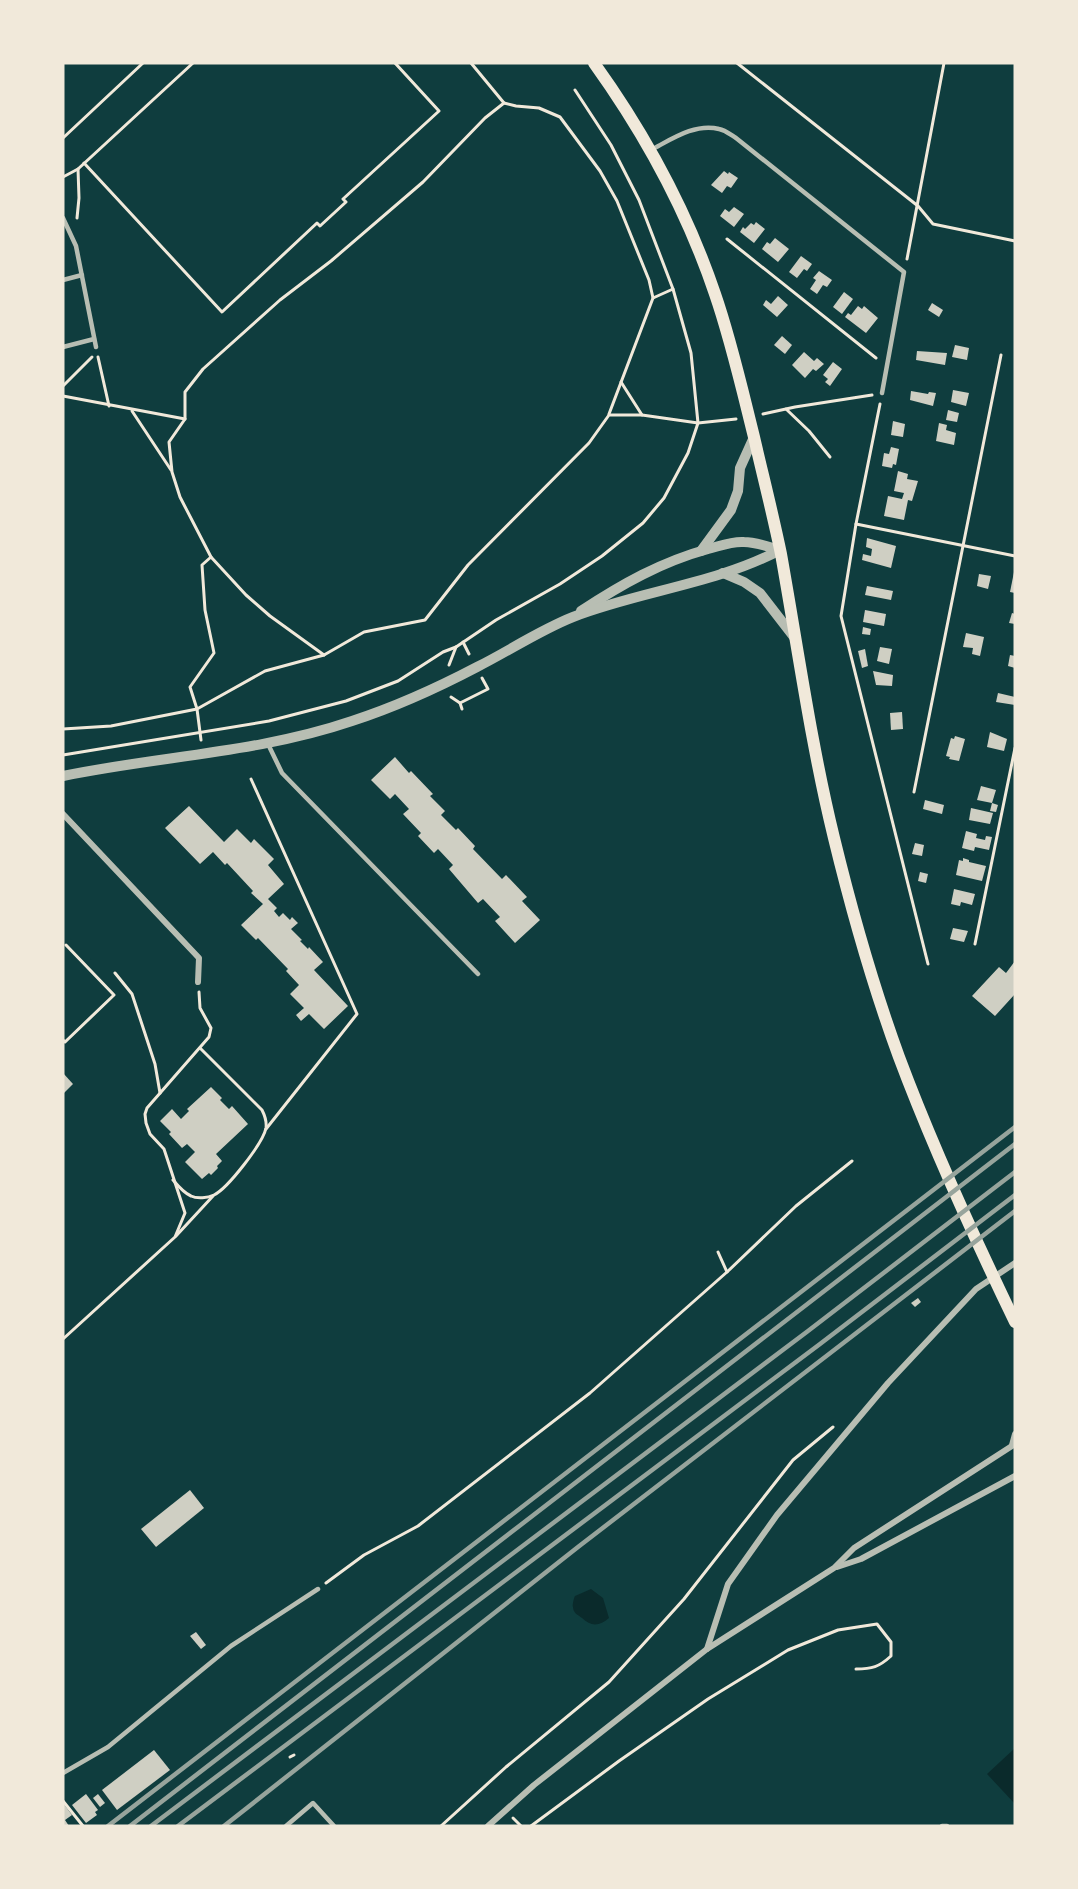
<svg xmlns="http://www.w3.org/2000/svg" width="1078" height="1889" viewBox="0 0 1078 1889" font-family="Signika,sans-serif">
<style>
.water{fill:#0a2a2b}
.building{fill:#cfcfc3}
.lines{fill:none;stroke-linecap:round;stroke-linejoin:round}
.path{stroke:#f1e9da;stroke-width:3}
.service{stroke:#b8beb3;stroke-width:4.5}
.minor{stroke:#b8beb3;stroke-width:6}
.tertiary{stroke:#b8beb3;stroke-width:10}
.secondary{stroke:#f1e9da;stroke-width:12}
.rail{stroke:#97a49c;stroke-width:4.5}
</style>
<rect width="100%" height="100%" fill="#0f3d3e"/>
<!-- water -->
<g class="water">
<path d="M 591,1589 L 603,1598 L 609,1618 C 600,1626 591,1627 582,1618 C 578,1615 573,1613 573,1607 C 572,1606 574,1597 575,1596 Z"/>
<path d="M 1015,1748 L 1015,1804 L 987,1774 Z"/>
</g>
<!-- building -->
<g class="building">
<path d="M 724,171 L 728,174 L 729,172 L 738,178 L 731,188 L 727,186 L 722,193 L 711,185 Z"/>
<path d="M 734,207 L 744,214 L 734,227 L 720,216 L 725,209 L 729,212 Z"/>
<path d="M 756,222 L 765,229 L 754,243 L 740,232 L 743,227 L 745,229 L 751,223 L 754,225 Z"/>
<path d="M 775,238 L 789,249 L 778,262 L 762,249 L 767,242 L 770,244 Z"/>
<path d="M 801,256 L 812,264 L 807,271 L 804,269 L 797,278 L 789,272 Z"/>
<path d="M 819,271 L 832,280 L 827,287 L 823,285 L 817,294 L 810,289 L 816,280 L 813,278 Z"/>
<path d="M 844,292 L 853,299 L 842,314 L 833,307 Z"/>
<path d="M 778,296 L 788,305 L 777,317 L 763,305 L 766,300 L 771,304 Z"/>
<path d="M 932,303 L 943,310 L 939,317 L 928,310 Z"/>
<path d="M 858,306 L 862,309 L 864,306 L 878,318 L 866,333 L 845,317 L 848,313 L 851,315 Z"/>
<path d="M 782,336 L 792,345 L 785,354 L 774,345 Z"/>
<path d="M 955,345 L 969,348 L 967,360 L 952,357 Z"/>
<path d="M 917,351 L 947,353 L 945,365 L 916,360 Z"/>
<path d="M 804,352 L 814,361 L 817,358 L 824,364 L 816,371 L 813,369 L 805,378 L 792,365 Z"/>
<path d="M 833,362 L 842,369 L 830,386 L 825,382 L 828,379 L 823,375 Z"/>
<path d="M 953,390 L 969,393 L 966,406 L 951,402 Z"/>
<path d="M 911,391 L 928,394 L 929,392 L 936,393 L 933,406 L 910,400 Z"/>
<path d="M 948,410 L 959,413 L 957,422 L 946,420 Z"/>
<path d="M 893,421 L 905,424 L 903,437 L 891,435 Z"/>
<path d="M 939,423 L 947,425 L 946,430 L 956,433 L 954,445 L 936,441 Z"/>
<path d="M 891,447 L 899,449 L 896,465 L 893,464 L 892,468 L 882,466 L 884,453 L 889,454 Z"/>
<path d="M 898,471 L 908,474 L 907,479 L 918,481 L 912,501 L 908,500 L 904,520 L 884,516 L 888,496 L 902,499 L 904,493 L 894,491 Z"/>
<path d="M 867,538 L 896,546 L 891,568 L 862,560 L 863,554 L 871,556 L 872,549 L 866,547 Z"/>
<path d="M 1014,572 L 1015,572 L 1015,593 L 1010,592 Z"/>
<path d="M 979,574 L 991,576 L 988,589 L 977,586 Z"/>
<path d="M 867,586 L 893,591 L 891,600 L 865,595 Z"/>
<path d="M 865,610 L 886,614 L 884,626 L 863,622 Z"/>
<path d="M 1012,613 L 1015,614 L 1015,624 L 1009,623 Z"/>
<path d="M 863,627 L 871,629 L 870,635 L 862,634 Z"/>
<path d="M 966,633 L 984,637 L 980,656 L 972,654 L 973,648 L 963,647 Z"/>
<path d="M 880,647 L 892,649 L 889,664 L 877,661 Z"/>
<path d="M 865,649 L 868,666 L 862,668 L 858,651 Z"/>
<path d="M 1010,655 L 1015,656 L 1015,668 L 1008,666 Z"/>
<path d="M 873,671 L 893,675 L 892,686 L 876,685 Z"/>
<path d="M 998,693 L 1015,697 L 1015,705 L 996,702 Z"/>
<path d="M 902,712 L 903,729 L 891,730 L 890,713 Z"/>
<path d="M 990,732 L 1007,739 L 1004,751 L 987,747 Z"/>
<path d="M 955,736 L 965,739 L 959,761 L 949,759 L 950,757 L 946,756 L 951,738 L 954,739 Z"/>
<path d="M 395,757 L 409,773 L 411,771 L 433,794 L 430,796 L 445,811 L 441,815 L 456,830 L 458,828 L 475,846 L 473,849 L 502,879 L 506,875 L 527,897 L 522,901 L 540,920 L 515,943 L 495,921 L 500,917 L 483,899 L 478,903 L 449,869 L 453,865 L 438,849 L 434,853 L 418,836 L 421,833 L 403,814 L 409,809 L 395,794 L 390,799 L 371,780 Z"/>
<path d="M 981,786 L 996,790 L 992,803 L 977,800 Z"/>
<path d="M 925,800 L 944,805 L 942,814 L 923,809 Z"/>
<path d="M 992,803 L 998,805 L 996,812 L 990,811 Z"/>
<path d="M 189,806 L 224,842 L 237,829 L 251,843 L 254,839 L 274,859 L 268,865 L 284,884 L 268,899 L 277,908 L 274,911 L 279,917 L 283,913 L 290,920 L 292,917 L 298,923 L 291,929 L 302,940 L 300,941 L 308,949 L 309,947 L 323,962 L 314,970 L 348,1006 L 324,1029 L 309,1014 L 301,1021 L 296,1015 L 304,1008 L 290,994 L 299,985 L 286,971 L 288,969 L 258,938 L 256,940 L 241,925 L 263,904 L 251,893 L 253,891 L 227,863 L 225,865 L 213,852 L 200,864 L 165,828 Z"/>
<path d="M 971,808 L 993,813 L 990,824 L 969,820 Z"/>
<path d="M 966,831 L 977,834 L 976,838 L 985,840 L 986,836 L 992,837 L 989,850 L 975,847 L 974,851 L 962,848 Z"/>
<path d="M 915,843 L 924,845 L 922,856 L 912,854 Z"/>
<path d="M 963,858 L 969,860 L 969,862 L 986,866 L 982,881 L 956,875 L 959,860 L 963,861 Z"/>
<path d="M 920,872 L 928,874 L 926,883 L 918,881 Z"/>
<path d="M 954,889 L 975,894 L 972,905 L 961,902 L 960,906 L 951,904 Z"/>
<path d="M 953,928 L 968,931 L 964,942 L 950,939 Z"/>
<path d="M 1015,961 L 1015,994 L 995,1016 L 972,996 L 999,967 L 1006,973 Z"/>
<path d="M 63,1073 L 73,1084 L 63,1094 Z"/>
<path d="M 211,1087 L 222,1098 L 220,1100 L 229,1109 L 232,1106 L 248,1124 L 216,1154 L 222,1161 L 217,1166 L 218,1168 L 211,1175 L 209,1173 L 202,1179 L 185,1162 L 195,1152 L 187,1144 L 182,1148 L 169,1134 L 171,1132 L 160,1121 L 172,1109 L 181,1119 L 189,1111 L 187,1109 Z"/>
<path d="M 918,1298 L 921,1302 L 915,1307 L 911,1303 Z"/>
<path d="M 190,1490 L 204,1508 L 156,1547 L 141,1529 Z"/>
<path d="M 196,1632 L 206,1645 L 201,1649 L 190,1636 Z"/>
<path d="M 154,1750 L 170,1770 L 117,1810 L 102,1790 Z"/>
<path d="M 86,1794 L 98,1810 L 95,1812 L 97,1815 L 86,1823 L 72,1805 Z"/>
<path d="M 98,1794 L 105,1803 L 100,1807 L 93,1798 Z"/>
<path d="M 63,1803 L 72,1815 L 65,1820 L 69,1826 L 63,1826 Z"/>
</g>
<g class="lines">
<!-- path -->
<g class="path">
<path d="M 471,63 L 504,103"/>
<path d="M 737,63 L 918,206 L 933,224 L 1015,241"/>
<path d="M 63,138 L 143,63"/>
<path d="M 84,163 L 222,312 L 317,223 L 320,226 L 346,202 L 343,199 L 439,111 L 395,63"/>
<path d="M 63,177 L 78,169 L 193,63"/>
<path d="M 77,218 L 79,198 L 78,169"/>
<path d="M 727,239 L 876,358"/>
<path d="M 907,259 L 944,63"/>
<path d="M 653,298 L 673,289"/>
<path d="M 98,357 L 109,406"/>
<path d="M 621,382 L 642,415"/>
<path d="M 63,386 L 92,357"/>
<path d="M 63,396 L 185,419 L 169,442 L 172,472 L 180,497 L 211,557 L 202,565 L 205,610 L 214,653 L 190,687 L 197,709 L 111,726 L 63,729"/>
<path d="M 880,404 L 856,524 L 841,616 L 928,964"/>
<path d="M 786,409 L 809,431 L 830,457"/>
<path d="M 132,411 L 171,470"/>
<path d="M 763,414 L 795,407 L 872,395"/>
<path d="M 185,419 L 185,392 L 203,369 L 280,300 L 331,261 L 423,182 L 485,118 L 504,103 L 516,106 L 539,108 L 560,117 L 600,171 L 617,201 L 649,280 L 653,298 L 609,414"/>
<path d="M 856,524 L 1015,556"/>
<path d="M 211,557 L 246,595 L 270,616 L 324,655"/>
<path d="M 463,642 L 469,654"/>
<path d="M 449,665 L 456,647"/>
<path d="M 451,697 L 460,703 L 462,709"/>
<path d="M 460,703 L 488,689 L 482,678"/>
<path d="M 201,740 L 197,709 L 265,671 L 324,655 L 364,632 L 425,620 L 468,565 L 589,443 L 609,415 L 642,415 L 698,423 L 736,419"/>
<path d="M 63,755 L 269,721 L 346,701 L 398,681 L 443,652 L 456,647 L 496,620 L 560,584 L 602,556 L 643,523 L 664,498 L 688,453 L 698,423 L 691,353 L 673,289 L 639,200 L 611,145 L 575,90"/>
<path d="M 251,779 L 357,1014 L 266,1129"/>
<path d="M 914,792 L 1001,355"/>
<path d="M 975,944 L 1015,748"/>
<path d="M 115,973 L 132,994 L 155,1064 L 160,1093"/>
<path d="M 63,1040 L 65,1042 L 114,995 L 66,945"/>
<path d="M 173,1180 C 178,1186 184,1193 191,1196 C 197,1199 208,1198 214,1195 C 228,1188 263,1143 266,1128 C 267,1121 265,1116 262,1110 L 200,1048"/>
<path d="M 176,1236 L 213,1196"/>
<path d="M 718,1252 L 727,1272"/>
<path d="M 63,1339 L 175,1237 L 185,1213 L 164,1149 L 150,1134 L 146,1123 L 145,1114 L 147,1108 L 209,1037 L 211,1028 L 200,1008 L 199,992"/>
<path d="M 326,1583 L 364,1555 L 418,1526 L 590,1393 L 727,1272 L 796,1206 L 852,1161"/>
<path d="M 290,1757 L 294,1755"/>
<path d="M 63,1801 L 83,1826"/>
<path d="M 513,1818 L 521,1826"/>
<path d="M 441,1826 L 506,1767 L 609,1682 L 684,1599 L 793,1460 L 833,1427"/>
<path d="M 531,1826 L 619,1761 L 708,1699 L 788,1650 L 838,1630 L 877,1624 L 891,1642 L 891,1656 C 879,1667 872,1669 856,1669"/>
</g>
<!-- service -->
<g class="service">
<path d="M 651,150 C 672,139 695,123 719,129 C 725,130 731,135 736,138 L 904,272 L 882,393"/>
<path d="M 63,218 L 76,246 L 96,347"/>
<path d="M 63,280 L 82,275"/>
<path d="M 63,347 L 94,339"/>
<path d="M 268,744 L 282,773 L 478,974"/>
<path d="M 63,1773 L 108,1747 L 231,1646 L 318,1589"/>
<path d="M 286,1826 L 313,1803 L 334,1826"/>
<path d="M 942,1826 L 947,1826"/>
</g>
<!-- minor -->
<g class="minor">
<path d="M 63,814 L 199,958 L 198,982"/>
<path d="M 1012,1445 L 1015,1434"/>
<path d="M 837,1567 L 861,1559 L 1015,1476"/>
<path d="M 707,1649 L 728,1584 L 777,1515 L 888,1383 L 976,1289 L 1015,1263"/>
<path d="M 488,1826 L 534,1785 L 707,1649 L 834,1568 L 854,1548 L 1015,1444"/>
</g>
<!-- tertiary -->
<g class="tertiary">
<path d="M 701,551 L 731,510 L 738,491 L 740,468 L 754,437"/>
<path d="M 723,573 L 744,582 L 760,593 L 794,637"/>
<path d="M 581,611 C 622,584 661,562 708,549 C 720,546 732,541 744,542 C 756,542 769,547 780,550"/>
<path d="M 63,776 C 159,756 258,753 352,721 C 395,707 437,688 477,667 C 509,651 540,630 573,617 C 640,591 716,584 780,550"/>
</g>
<!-- secondary -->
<path class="secondary" d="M 594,63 C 645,134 687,211 715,294 C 731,340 742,389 754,437 C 763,476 773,515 781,554 C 798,649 811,744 834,838 C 852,912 873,986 899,1057 C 933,1148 973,1235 1015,1322"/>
<!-- rail -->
<g class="rail">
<path d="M 108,1826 L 1015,1127"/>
<path d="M 130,1826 L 1015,1144"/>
<path d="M 151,1826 L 808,1331 L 1015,1172"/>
<path d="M 178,1826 L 820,1344 L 1015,1195"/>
<path d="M 224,1826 L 578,1547 L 1015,1211"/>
</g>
</g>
<!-- border -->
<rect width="1078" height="1889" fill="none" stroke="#f1e9da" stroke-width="129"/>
</svg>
